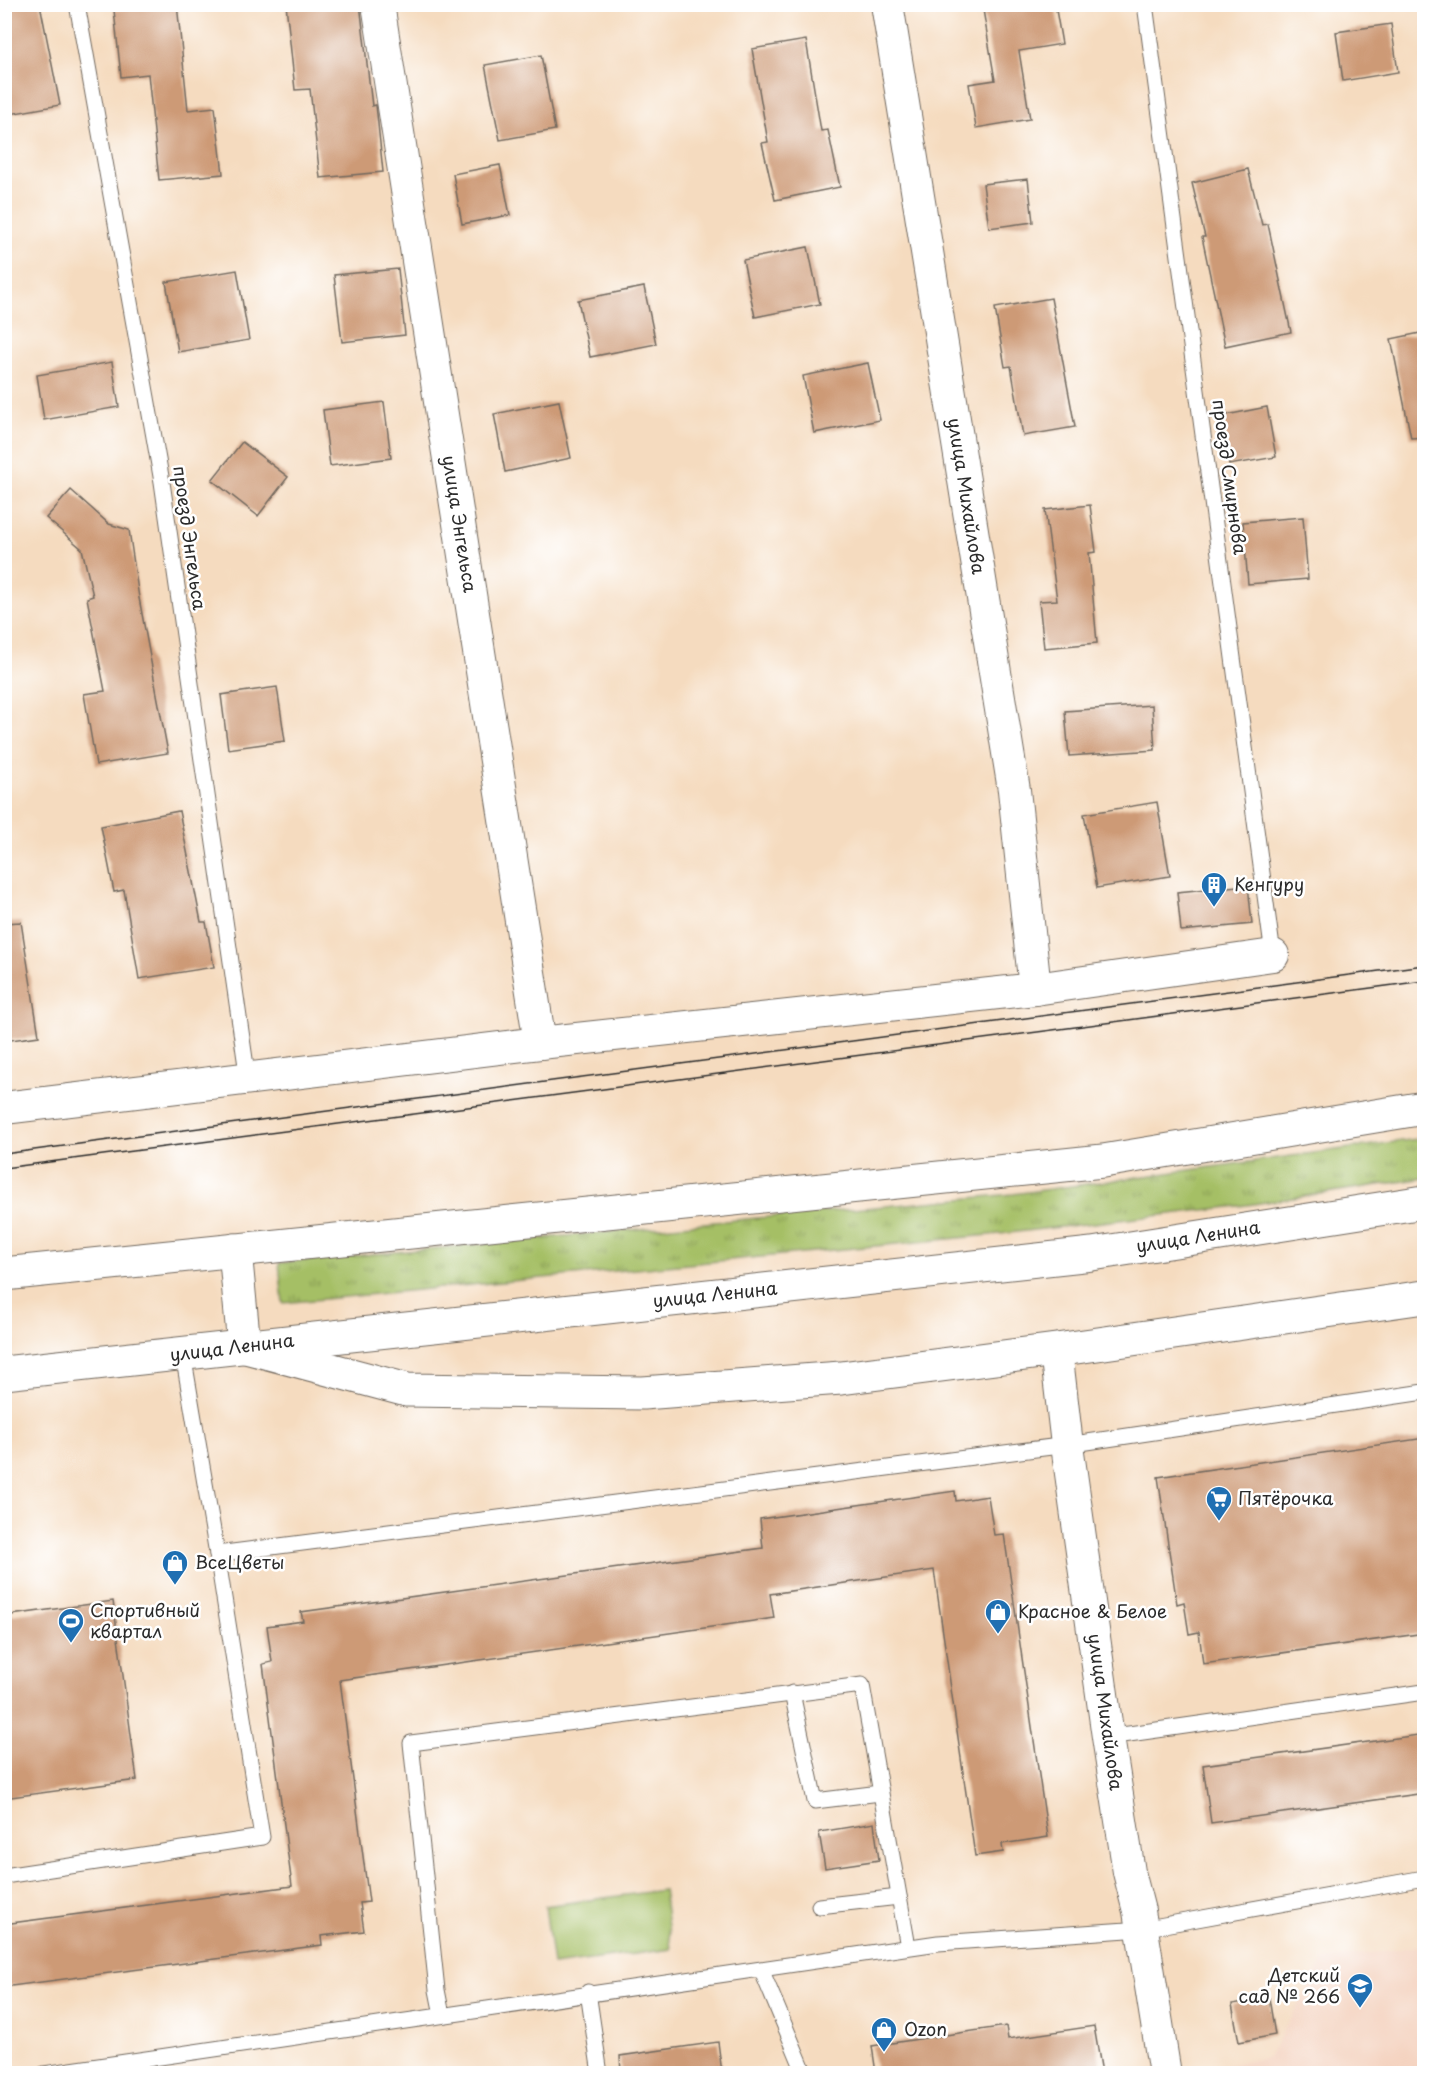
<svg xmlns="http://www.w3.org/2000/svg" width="1429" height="2078" viewBox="0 0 1429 2078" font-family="'Playpen Sans',sans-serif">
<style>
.built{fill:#f4d3c0}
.grass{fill:url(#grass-tufts);stroke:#687548;stroke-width:1.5}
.garden{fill:#a5bf65;stroke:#687548;stroke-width:1.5}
.building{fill:#cd9a76}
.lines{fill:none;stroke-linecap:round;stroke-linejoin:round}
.service-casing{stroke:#72695f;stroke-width:17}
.minor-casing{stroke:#72695f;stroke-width:34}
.tertiary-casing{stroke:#72695f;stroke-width:35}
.primary-casing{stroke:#72695f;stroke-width:35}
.service{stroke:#fff;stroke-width:15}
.minor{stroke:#fff;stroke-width:32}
.tertiary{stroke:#fff;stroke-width:33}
.primary{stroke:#fff;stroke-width:33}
.tram{stroke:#2b2b2b;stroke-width:1.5}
.labels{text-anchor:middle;stroke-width:5;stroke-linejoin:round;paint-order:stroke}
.street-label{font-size:18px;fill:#2b2b2b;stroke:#fff}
.poi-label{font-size:18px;fill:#2b2b2b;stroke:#fff;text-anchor:start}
</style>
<defs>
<pattern id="grass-tufts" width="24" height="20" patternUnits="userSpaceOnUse" patternTransform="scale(1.5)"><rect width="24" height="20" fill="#a5bf65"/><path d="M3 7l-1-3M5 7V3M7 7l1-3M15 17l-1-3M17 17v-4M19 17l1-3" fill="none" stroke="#879b53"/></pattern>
</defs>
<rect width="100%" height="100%" fill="#fff"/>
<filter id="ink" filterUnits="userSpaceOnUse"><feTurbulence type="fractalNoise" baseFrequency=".0167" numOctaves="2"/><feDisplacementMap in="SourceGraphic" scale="12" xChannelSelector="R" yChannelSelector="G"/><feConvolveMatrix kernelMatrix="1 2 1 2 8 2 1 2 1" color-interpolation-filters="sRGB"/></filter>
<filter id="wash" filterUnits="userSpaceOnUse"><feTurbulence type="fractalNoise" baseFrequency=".008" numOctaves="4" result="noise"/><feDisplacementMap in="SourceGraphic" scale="24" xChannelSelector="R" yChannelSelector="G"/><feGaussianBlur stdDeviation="1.35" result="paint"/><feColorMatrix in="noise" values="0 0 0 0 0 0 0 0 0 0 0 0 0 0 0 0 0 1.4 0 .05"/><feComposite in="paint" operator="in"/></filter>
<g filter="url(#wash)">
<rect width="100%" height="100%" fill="#f5dbbf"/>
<!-- built -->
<path class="built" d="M 1424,1945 L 1424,2073 L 1218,2073 L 1216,2067 L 1268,2057 L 1324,1960 Z"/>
<!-- grass -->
<path class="grass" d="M 1424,1138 L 1424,1178 L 1247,1205 L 1000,1234 L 283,1303 L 279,1263 L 1013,1194 Z"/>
<!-- garden -->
<path class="garden" d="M 663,1890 L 671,1949 L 553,1965 L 545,1906 Z"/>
<g id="blocks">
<!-- building -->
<g class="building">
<path d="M 4,4 L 40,4 L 60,105 L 10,114 L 4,86 Z"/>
<path d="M 163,4 L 177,4 L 188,110 L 215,107 L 223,174 L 159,180 L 148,74 L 121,77 L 114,10 Z"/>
<path d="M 286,4 L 360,4 L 372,106 L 376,105 L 383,172 L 320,178 L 310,89 L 295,90 Z"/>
<path d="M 982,4 L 1055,4 L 1062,44 L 1019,51 L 1030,119 L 976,128 L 969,84 L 995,80 Z"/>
<path d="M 1391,24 L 1398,72 L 1343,81 L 1336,32 Z"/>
<path d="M 806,40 L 821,131 L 828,130 L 840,187 L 775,200 L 762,143 L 768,142 L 752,49 Z"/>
<path d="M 541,55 L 555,130 L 500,140 L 485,65 Z"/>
<path d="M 500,165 L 510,215 L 462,224 L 453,174 Z"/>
<path d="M 1248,169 L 1262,225 L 1268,224 L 1291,332 L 1225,346 L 1202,237 L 1205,237 L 1192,183 Z"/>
<path d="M 1028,179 L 1033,222 L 989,228 L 983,184 Z"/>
<path d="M 808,247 L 820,304 L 755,317 L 743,260 Z"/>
<path d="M 398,269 L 405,335 L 342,342 L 334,275 Z"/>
<path d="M 237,270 L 249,340 L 178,352 L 166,282 Z"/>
<path d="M 644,287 L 656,344 L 590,357 L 578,300 Z"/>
<path d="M 1051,298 L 1075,427 L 1023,436 L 1011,366 L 1005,367 L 995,308 Z"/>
<path d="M 1425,332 L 1425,437 L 1411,438 L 1391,339 Z"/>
<path d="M 112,362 L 119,407 L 44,420 L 37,375 Z"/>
<path d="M 868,363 L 880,420 L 814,433 L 803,376 Z"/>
<path d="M 559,401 L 571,458 L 505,472 L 494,414 Z"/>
<path d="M 384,402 L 391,458 L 330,466 L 323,410 Z"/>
<path d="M 1267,407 L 1276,457 L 1229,465 L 1221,416 Z"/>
<path d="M 242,442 L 288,477 L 258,516 L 212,480 Z"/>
<path d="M 71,490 L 109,524 L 129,530 L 139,598 L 168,753 L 96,765 L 84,694 L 105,691 L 87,598 L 93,596 L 82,549 L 46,518 Z"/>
<path d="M 1090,505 L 1096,552 L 1089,553 L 1097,643 L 1044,648 L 1039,601 L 1057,600 L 1045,510 Z"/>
<path d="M 1303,517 L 1308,579 L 1248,584 L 1243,522 Z"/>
<path d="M 277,687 L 285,741 L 228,749 L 221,695 Z"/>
<path d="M 1152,705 L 1155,750 L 1069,756 L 1065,711 Z"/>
<path d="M 1157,802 L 1170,876 L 1097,888 L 1084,814 Z"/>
<path d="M 179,811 L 201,922 L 206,922 L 214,967 L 139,979 L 124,890 L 114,892 L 101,826 Z"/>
<path d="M 1248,885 L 1252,924 L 1181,931 L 1177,892 Z"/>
<path d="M 21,922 L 39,1036 L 4,1041 L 4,923 Z"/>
<path d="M 1425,1438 L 1425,1633 L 1203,1664 L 1199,1632 L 1189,1634 L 1184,1602 L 1177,1604 L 1158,1477 Z"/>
<path d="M 955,1491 L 956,1501 L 988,1496 L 994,1535 L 1004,1534 L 1048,1837 L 1002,1844 L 1003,1852 L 975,1856 L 934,1570 L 770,1594 L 774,1618 L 340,1680 L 369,1902 L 360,1903 L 364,1931 L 321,1936 L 322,1945 L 4,1987 L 4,1924 L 292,1886 L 263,1664 L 272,1662 L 267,1626 L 303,1621 L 301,1612 L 763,1548 L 760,1519 Z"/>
<path d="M 113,1601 L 137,1780 L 4,1798 L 4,1616 Z"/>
<path d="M 1425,1734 L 1425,1793 L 1211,1823 L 1203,1765 Z"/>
<path d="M 874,1823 L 879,1860 L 825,1868 L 819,1832 Z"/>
<path d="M 1269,1998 L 1275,2035 L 1239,2042 L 1232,2004 Z"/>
<path d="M 1006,2026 L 1008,2039 L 1094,2026 L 1102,2073 L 876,2073 L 872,2046 Z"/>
<path d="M 718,2042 L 722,2073 L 621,2073 L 620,2056 Z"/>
</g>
</g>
</g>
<g filter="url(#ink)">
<use href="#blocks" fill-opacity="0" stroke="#72695f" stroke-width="1.5"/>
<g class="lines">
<!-- service casing -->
<g class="service-casing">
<g id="service">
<path d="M 77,4 L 162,482 L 248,1080"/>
<path d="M 1145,4 L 1273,955"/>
<path d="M 183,1354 L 217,1554 L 1067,1445 L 1424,1392"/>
<path d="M 792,1693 L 815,1801 L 880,1793"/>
<path d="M 1108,1737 L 1424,1692"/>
<path d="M 4,1876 L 262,1837 L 217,1554"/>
<path d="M 819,1906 L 899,1897"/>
<path d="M 761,1969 L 805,2074"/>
<path d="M 588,1992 L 600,2074"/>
<path d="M 442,2015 L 437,1990 L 411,1743 L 862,1685 L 908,1947"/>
<path d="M 44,2074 L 938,1943 L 1142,1929 L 1424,1878"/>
</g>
</g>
<!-- minor casing -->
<g class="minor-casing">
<g id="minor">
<path d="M 378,4 L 540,1043"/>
<path d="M 887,4 L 1014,790 L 1035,989"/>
<path d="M 4,1108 L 540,1043 L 1035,989 L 1273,955"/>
<path d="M 1056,1350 L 1067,1445 L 1108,1737 L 1129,1872 L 1139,1911 L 1165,2074"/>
</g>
</g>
<!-- tertiary casing -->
<g class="tertiary-casing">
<path id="tertiary" d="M 246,1347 L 407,1390 L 643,1393 L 841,1378 L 1056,1350 L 1424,1297"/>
</g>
<!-- primary casing -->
<g class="primary-casing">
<g id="primary">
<path d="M 235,1250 L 244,1346"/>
<path d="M 4,1274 L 1103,1161 L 1424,1108"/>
<path d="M 4,1373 L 1092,1254 L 1424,1202"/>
</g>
</g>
<!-- service -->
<use href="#service" class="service"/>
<!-- minor -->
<use href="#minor" class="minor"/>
<!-- tertiary -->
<use href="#tertiary" class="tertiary"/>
<!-- primary -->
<use href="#primary" class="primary"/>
<!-- tram -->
<g class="tram">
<path d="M 4,1154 L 1424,965"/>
<path d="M 4,1168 L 1424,981"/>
</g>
</g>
</g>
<!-- icons -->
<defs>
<g id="building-pin" transform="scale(1.35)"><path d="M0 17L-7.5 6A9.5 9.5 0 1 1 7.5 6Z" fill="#1f6fb2" stroke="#fff"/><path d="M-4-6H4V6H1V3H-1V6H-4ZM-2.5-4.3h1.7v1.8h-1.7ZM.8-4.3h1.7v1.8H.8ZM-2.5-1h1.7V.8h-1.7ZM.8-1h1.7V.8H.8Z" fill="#fff"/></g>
<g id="supermarket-pin" transform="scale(1.35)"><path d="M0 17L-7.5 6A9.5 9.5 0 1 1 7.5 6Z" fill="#1f6fb2" stroke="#fff"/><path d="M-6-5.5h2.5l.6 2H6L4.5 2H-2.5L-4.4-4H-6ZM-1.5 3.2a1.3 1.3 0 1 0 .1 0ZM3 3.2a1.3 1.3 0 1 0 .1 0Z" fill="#fff"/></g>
<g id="shop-pin" transform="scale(1.35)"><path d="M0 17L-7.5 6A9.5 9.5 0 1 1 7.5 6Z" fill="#1f6fb2" stroke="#fff"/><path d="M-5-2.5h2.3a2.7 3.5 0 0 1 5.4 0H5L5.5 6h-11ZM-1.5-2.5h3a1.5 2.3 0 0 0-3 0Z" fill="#fff"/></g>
<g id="stadium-pin" transform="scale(1.35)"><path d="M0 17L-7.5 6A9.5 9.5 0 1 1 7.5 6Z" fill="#1f6fb2" stroke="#fff"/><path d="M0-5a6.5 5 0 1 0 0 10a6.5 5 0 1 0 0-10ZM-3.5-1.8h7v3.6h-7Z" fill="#fff"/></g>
<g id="school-pin" transform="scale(1.35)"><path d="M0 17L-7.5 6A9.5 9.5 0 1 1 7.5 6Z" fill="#1f6fb2" stroke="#fff"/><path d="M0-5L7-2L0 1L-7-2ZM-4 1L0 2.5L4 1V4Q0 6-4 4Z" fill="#fff"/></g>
</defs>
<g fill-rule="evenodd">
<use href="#building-pin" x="1214" y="885"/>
<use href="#supermarket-pin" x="1219" y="1499"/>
<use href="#shop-pin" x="175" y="1563"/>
<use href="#shop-pin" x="998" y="1612"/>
<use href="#stadium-pin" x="71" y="1621"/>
<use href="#school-pin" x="1360" y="1986"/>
<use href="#shop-pin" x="884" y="2030"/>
</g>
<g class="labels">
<!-- street labels -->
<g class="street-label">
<text transform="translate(1229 477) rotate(82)" y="6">проезд Смирнова</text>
<text transform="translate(966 496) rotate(81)" y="6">улица Михайлова</text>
<text transform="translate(459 524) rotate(81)" y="6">улица Энгельса</text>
<text transform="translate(189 538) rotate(82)" y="6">проезд Энгельса</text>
<text transform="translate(1198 1237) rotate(-9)" y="6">улица Ленина</text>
<text transform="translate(715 1295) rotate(-6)" y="6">улица Ленина</text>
<text transform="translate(232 1348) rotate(-7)" y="6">улица Ленина</text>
<text transform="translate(1105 1712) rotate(82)" y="6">улица Михайлова</text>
</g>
<!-- poi labels -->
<g class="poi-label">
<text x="1234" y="891">Кенгуру</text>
<text x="1238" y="1505">Пятёрочка</text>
<text x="195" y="1569">ВсеЦветы</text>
<text x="90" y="1617">Спортивный<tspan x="90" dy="21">квартал</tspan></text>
<text x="1018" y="1618">Красное &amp; Белое</text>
<text x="1340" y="1982" text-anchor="end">Детский<tspan x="1340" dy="21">сад № 266</tspan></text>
<text x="904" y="2036">Ozon</text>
</g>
</g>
<!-- margin -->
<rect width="1429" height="2078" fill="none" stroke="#fff" stroke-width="24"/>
</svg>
